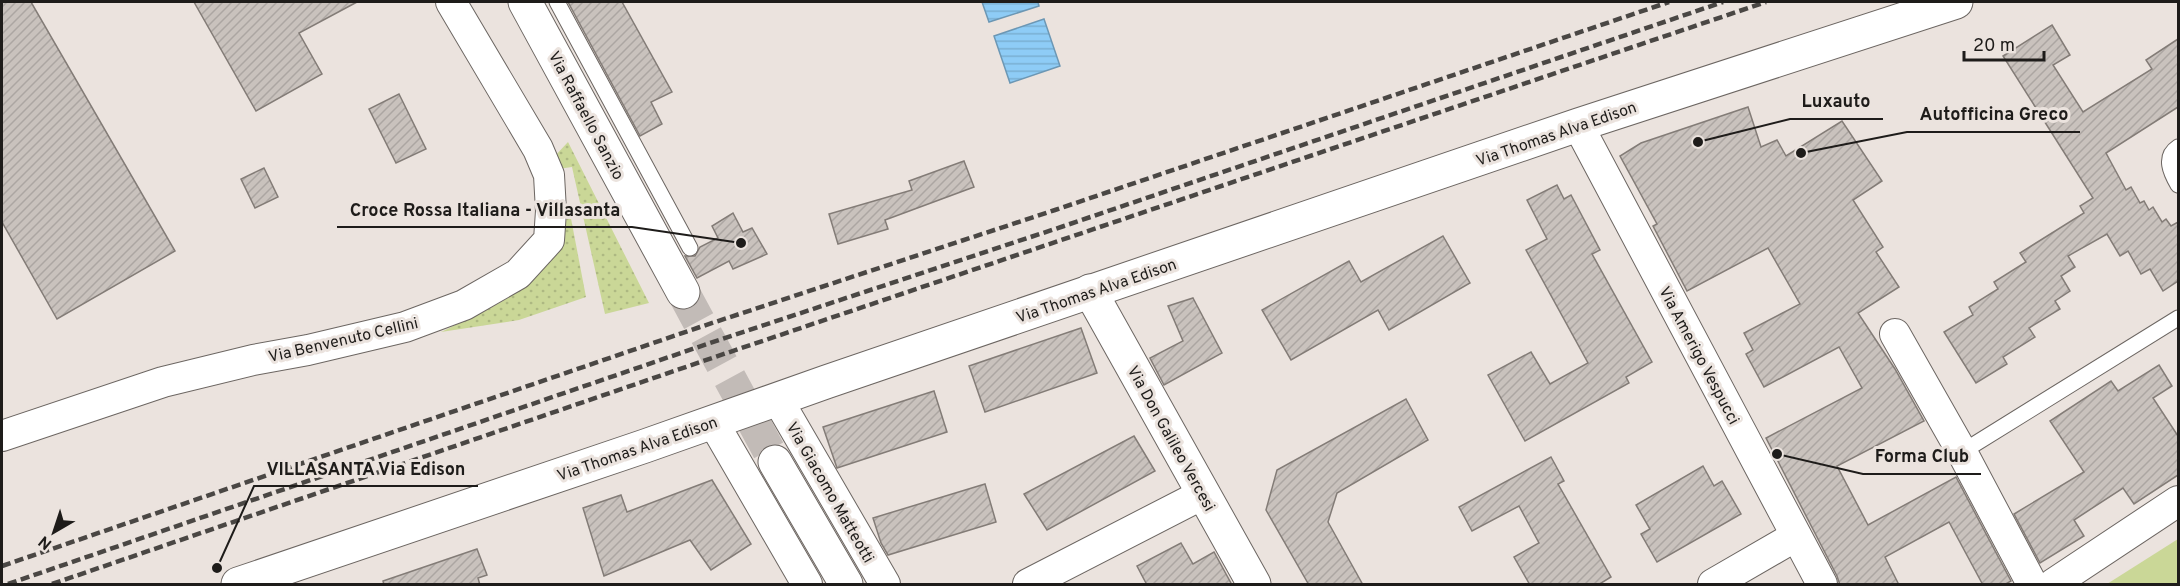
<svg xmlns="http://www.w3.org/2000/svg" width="2180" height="586" viewBox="0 0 2180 586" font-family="Overpass,sans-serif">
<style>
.grass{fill:url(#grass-dots)}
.pitch{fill:#cad797}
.water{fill:url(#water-rules);stroke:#6c97b4;stroke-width:1.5}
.building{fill:url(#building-hatch);stroke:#837c77;stroke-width:1.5}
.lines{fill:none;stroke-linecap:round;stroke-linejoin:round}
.secondary-tunnel{stroke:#c2bbb7;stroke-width:33;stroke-dasharray:33 16;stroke-linecap:butt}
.lane-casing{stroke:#6c6662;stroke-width:17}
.street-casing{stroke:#6c6662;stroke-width:32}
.secondary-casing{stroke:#6c6662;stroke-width:35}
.lane{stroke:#fff;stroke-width:15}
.street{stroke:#fff;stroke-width:30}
.secondary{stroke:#fff;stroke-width:33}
.rail{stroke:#4a4744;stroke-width:4.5;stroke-dasharray:9 4.5;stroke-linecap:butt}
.labels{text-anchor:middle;stroke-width:6;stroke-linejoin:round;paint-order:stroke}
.street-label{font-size:16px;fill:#1e1c1a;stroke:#ebe3de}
.leader{fill:none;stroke:#1e1c1a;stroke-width:2}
.callout-dot{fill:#1e1c1a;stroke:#ebe3de;stroke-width:2}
.callout-label{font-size:18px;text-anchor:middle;font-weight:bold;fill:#1e1c1a;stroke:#ebe3de;stroke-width:6;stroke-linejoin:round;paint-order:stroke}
</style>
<defs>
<pattern id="grass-dots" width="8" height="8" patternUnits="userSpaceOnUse" patternTransform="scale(1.5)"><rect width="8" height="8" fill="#cad797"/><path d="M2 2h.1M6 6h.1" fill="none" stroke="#adb882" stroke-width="1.8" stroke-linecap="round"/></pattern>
<pattern id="water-rules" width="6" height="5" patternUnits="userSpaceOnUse" patternTransform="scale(1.5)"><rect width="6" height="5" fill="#8eccf6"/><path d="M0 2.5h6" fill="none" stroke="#7aafd2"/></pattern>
<pattern id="building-hatch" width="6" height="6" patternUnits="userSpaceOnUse" patternTransform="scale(1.5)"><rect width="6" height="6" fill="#c9c2bd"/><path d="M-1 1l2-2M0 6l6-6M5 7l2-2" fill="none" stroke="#aca6a2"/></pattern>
</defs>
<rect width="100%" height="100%" fill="#ebe3de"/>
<!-- grass -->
<g class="grass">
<path d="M 568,142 L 649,303 L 605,314 L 572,167 L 558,169 L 553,158 Z"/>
<path d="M 569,208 L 586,297 L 519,320 L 441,332 C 485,311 532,293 558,248 C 564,237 566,220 569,208 Z"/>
</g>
<!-- pitch -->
<path class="pitch" d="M 2178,539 L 2178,584 L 2107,584 Z"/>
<!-- water -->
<g class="water">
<path d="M 982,2 L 1038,2 L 1039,6 L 989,22 Z"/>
<path d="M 1044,19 L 1060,66 L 1010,83 L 994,36 Z"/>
</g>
<!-- building -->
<g class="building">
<path d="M 2,2 L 31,2 L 175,251 L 57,319 L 2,222 Z"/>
<path d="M 194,2 L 357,2 L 299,33 L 322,74 L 256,111 Z"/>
<path d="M 568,2 L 622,2 L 672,92 L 651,102 L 662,124 L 640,136 Z"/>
<path d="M 2052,25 L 2070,55 L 2053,65 L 2083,112 L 2152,69 L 2146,60 L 2178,39 L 2178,107 L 2106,153 L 2126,190 L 2131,187 L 2140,203 L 2144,201 L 2149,210 L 2153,207 L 2162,222 L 2166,219 L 2171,226 L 2178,222 L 2178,281 L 2163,291 L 2150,269 L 2141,274 L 2128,251 L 2120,256 L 2107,234 L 2068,256 L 2075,267 L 2061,276 L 2070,291 L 2055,301 L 2060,309 L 2029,328 L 2035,337 L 2003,357 L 2007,364 L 1976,383 L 1944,332 L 1973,315 L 1969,307 L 1998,289 L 1994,282 L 2026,262 L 2020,253 L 2084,213 L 2080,206 L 2093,198 L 2003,56 Z"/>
<path d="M 399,94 L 426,149 L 396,163 L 369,109 Z"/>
<path d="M 1748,107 L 1761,147 L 1777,140 L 1786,156 L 1842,121 L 1882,181 L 1853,200 L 1883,247 L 1876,252 L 1899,287 L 1858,313 L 1895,369 L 1924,421 L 1837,466 L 1868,525 L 1956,477 L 2011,581 L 2004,585 L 1983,585 L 1949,522 L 1885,557 L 1899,585 L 1840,585 L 1837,576 L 1766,438 L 1862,388 L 1839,347 L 1764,387 L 1746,354 L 1753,350 L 1744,333 L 1800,304 L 1768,248 L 1687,291 L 1653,226 L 1657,224 L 1620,156 L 1641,143 Z"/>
<path d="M 964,161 L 974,187 L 885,220 L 888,229 L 838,244 L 829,214 L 912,190 L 909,181 Z"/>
<path d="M 264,168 L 278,197 L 255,208 L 241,179 Z"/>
<path d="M 1557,185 L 1564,199 L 1571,195 L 1600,250 L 1592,254 L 1652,362 L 1626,377 L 1629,383 L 1525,441 L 1488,375 L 1531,352 L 1550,384 L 1588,363 L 1526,250 L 1547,239 L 1527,200 Z"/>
<path d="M 733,213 L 743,232 L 752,228 L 767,254 L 733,269 L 729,261 L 697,278 L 685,256 L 695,256 L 700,247 L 718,238 L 712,226 Z"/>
<path d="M 1443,236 L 1470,283 L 1389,330 L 1378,310 L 1291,360 L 1262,310 L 1349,261 L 1361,282 Z"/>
<path d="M 1193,298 L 1222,353 L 1164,385 L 1150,358 L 1183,341 L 1168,306 Z"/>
<path d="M 1081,328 L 1097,373 L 985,412 L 969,366 Z"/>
<path d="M 2159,365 L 2172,386 L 2153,398 L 2178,436 L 2178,475 L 2134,504 L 2123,488 L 2074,520 L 2084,536 L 2040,563 L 2014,514 L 2084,472 L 2050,421 L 2111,381 L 2118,391 Z"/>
<path d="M 934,391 L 947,432 L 837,468 L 823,427 Z"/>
<path d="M 1406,399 L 1428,440 L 1337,493 L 1328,522 L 1363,585 L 1309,585 L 1266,510 L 1277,470 Z"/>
<path d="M 1134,436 L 1155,471 L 1047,530 L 1024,494 Z"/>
<path d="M 1551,457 L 1564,481 L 1558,484 L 1611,577 L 1598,585 L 1530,585 L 1514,557 L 1539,543 L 1519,506 L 1472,531 L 1459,507 Z"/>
<path d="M 1703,466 L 1714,486 L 1722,481 L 1741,514 L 1657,562 L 1641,534 L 1650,529 L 1636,505 Z"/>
<path d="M 712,480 L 751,544 L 711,570 L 690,540 L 604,576 L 583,508 L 621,495 L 627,512 Z"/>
<path d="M 985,484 L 996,522 L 888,555 L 881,543 L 873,518 Z"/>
<path d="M 1181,543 L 1193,564 L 1214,552 L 1232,585 L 1147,585 L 1137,566 Z"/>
<path d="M 477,549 L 487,575 L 478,578 L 480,585 L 384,585 L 383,581 Z"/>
</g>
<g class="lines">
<!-- secondary-tunnel -->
<path class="secondary-tunnel" d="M 683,292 L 775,462"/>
<!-- lane casing -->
<g class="lane-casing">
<g id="lane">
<path d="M 557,2 L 690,248"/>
<path d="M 2178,147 C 2163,157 2171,173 2178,185"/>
<path d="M 1962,452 L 2178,318"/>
</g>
</g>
<!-- street casing -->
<g class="street-casing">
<g id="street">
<path d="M 1578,125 L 1822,584"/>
<path d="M 1895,334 L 1962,452 L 2032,584"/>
<path d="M 778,400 L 885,584"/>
<path d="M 713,422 L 807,584"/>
<path d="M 2,436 L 163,382 L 253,360 L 308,350 L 405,327 L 464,305 L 518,274 L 549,240 L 551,211 L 549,175 L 538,149 L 451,2"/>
<path d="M 1028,584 L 1203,494"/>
<path d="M 1713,584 L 1796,536"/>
<path d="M 2053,584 L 2178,501"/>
</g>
</g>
<!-- secondary casing -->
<g class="secondary-casing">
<g id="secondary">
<path d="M 525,2 L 683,292"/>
<path d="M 1090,291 L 1254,584"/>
<path d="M 775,462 L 846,584"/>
<path d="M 238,584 L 645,446 L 826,382 L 1578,125 L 1956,2"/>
</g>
</g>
<!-- lane -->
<use href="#lane" class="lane"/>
<!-- street -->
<use href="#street" class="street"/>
<!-- secondary -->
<use href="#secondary" class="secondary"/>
<!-- rail -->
<g class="rail">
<path d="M 2,566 L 700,327 L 1055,210 L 1669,2"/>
<path d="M 8,584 L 707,344 L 1064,226 L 1723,2"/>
<path d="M 52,584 L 715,357 L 1766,2"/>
</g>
</g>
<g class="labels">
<!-- street labels -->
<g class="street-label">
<text transform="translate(587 115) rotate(62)" y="6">Via Raffaello Sanzio</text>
<text transform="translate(1556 133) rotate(-19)" y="6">Via Thomas Alva Edison</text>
<text transform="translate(1096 290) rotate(-19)" y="6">Via Thomas Alva Edison</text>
<text transform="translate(343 339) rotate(-13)" y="6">Via Benvenuto Cellini</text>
<text transform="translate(1700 355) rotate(62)" y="6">Via Amerigo Vespucci</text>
<text transform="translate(1172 438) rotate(61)" y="6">Via Don Galileo Vercesi</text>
<text transform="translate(637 448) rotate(-19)" y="6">Via Thomas Alva Edison</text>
<text transform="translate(831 492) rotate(60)" y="6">Via Giacomo Matteotti</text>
</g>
</g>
<!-- callouts -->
<path class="leader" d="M1698 142L1790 119H1883M1801 153L1907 132H2080M741 243L632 227H337M1777 454L1863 474H1981M217 568L254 486H478"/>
<g class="callout-dot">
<circle cx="1698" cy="142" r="6"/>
<circle cx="1801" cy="153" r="6"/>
<circle cx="741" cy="243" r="6"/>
<circle cx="1777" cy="454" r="6"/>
<circle cx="217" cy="568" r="6"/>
</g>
<g class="callout-label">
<text x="1836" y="107">Luxauto</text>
<text x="1994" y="120">Autofficina Greco</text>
<text x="485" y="216">Croce Rossa Italiana - Villasanta</text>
<text x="1922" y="462">Forma Club</text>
<text x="366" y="475">VILLASANTA Via Edison</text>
</g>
<!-- border -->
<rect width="2180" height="586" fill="none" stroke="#1e1c1a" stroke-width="6"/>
<!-- north arrow -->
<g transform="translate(54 532) rotate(219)" stroke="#ebe3de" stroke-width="4.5" paint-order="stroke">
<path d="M0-4.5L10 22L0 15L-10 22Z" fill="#1e1c1a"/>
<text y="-9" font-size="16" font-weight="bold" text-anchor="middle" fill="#1e1c1a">N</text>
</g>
<!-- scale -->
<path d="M1964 51v9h80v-9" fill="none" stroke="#1e1c1a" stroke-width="3"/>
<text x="1973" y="51" font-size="18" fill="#1e1c1a" stroke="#ebe3de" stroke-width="4.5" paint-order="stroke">20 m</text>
</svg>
